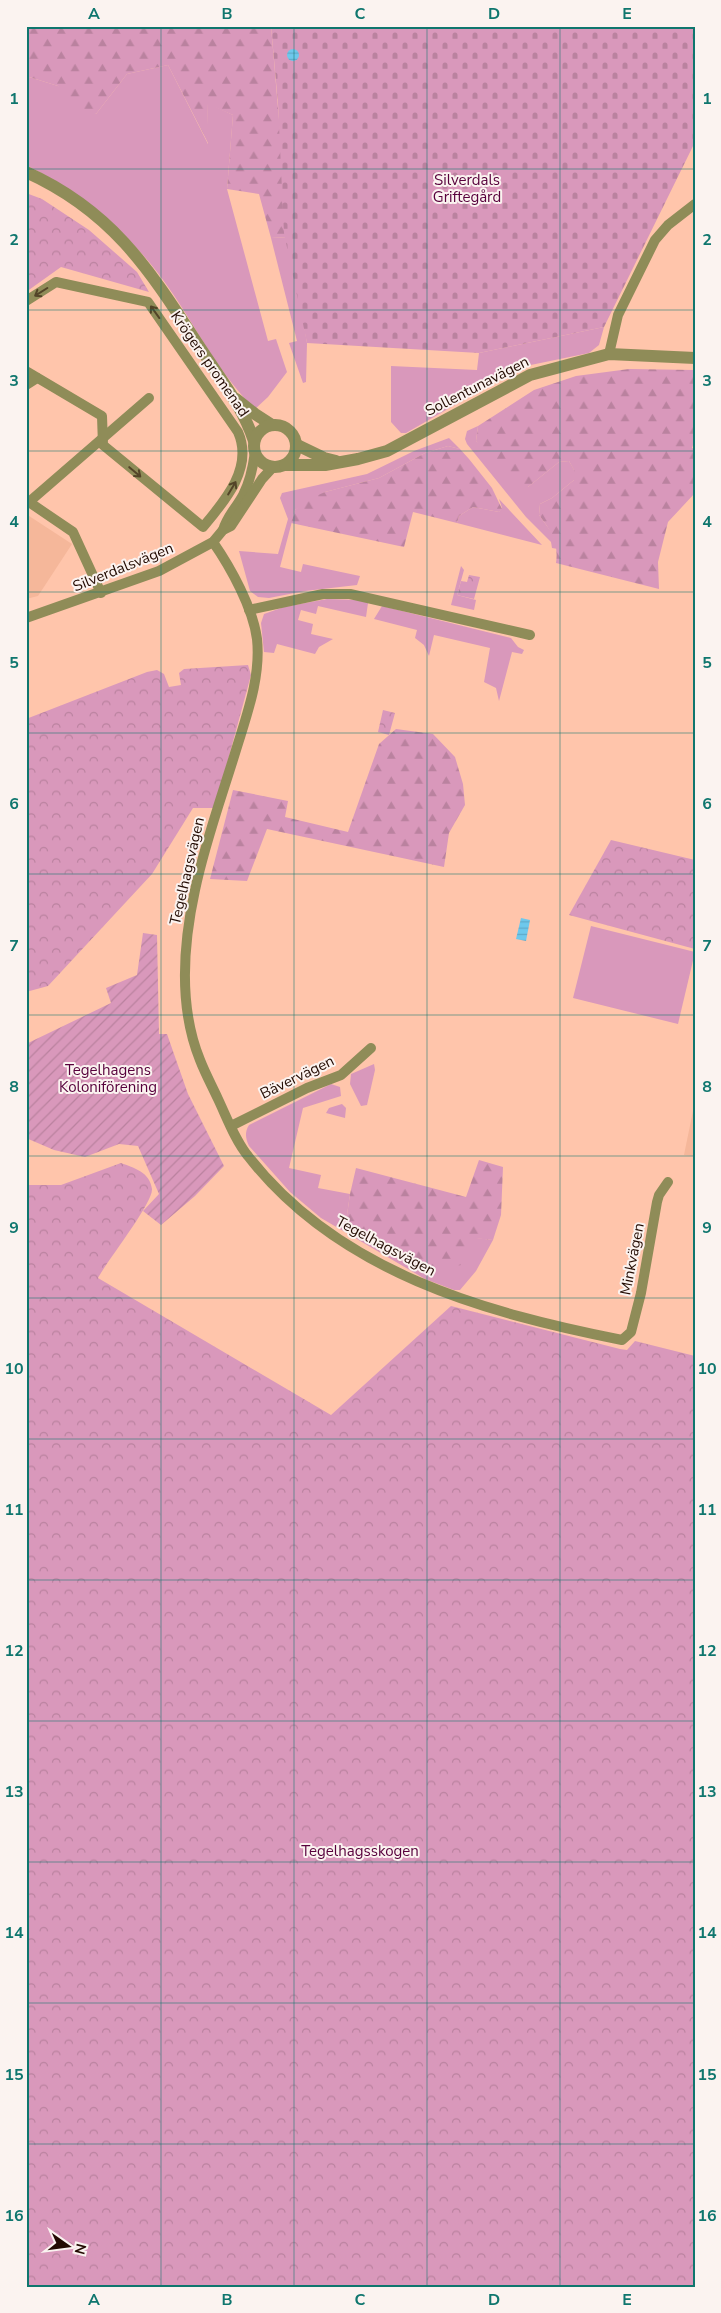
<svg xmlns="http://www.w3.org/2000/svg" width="721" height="2313" viewBox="0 0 721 2313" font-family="'Nunito Sans',sans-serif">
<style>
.built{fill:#f5b79a}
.grass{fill:#d998bb}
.forest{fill:url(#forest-firs)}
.cemetery{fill:url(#cemetery-stones)}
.park{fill:url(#park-crowns)}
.garden{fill:url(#garden-furrows)}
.water{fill:url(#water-rules)}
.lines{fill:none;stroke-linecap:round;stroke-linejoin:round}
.minor{stroke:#8f8c58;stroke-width:10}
.tertiary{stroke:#8f8c58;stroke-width:12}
.oneway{stroke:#534428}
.grid{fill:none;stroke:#0f766e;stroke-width:1;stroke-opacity:0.55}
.labels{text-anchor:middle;stroke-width:4;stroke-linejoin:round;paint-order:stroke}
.park-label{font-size:15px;fill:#57003c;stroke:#fbf3f0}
.street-label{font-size:15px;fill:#220a01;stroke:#fbf3f0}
.neatline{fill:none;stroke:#0f766e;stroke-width:2}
.grid-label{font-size:16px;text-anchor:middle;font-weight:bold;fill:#0f766e}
</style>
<defs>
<pattern id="forest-firs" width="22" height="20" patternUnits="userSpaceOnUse" patternTransform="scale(1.25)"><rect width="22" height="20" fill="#d998bb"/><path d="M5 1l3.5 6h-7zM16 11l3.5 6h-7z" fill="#ba829f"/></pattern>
<pattern id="cemetery-stones" width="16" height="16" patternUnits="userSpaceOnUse" patternTransform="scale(1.25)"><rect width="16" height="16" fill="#d998bb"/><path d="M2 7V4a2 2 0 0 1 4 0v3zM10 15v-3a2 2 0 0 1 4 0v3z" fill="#ba829f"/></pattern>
<pattern id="park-crowns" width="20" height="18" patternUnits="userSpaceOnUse" patternTransform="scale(1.25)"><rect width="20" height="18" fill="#d998bb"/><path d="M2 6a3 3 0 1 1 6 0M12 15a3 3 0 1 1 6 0" fill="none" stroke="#ba829f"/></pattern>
<pattern id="garden-furrows" width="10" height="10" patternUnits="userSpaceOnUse" patternTransform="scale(1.25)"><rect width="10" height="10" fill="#d998bb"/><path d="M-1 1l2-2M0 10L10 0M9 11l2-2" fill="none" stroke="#ba829f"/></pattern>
<pattern id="water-rules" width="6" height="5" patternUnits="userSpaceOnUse" patternTransform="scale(1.25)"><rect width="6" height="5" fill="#6ec8ec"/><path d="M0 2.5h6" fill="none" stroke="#5faac9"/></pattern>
</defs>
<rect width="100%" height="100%" fill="#ffc5ab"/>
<!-- built -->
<g class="built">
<path d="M 26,514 L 72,544 L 38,596 L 26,599 Z"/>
<path d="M 695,1101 L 695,1156 L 684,1155 Z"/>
</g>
<!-- grass -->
<g class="grass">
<path d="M 168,65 L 208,144 L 207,103 L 233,115 L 227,189 L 268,341 L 276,339 L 287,372 L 268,397 L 255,409 C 222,377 199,333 173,294 C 135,238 87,195 26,165 L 26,76 L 58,86 L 96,114 L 127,74 Z"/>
<path d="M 289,237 L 307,343 L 306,382 L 303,383 L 289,343 L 297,341 L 271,238 Z"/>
<path d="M 604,327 L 599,345 L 589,353 L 521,367 L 496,378 L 481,390 L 406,433 L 401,433 L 391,422 L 391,366 L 477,370 L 479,353 Z"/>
<path d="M 478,426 L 476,441 L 528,487 L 559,462 L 569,461 L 574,470 L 574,480 L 552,498 L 540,504 L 539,515 L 552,533 L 558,549 L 552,548 L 551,542 L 526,517 L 467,444 L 465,439 L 467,431 Z"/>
<path d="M 449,438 L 460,449 L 448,446 L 425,453 L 379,478 L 325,492 L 295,510 L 280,567 L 301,572 L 303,564 L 360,576 L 357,585 L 305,591 L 269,598 L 258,597 L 250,591 L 239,551 L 278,554 L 288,519 L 280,498 L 282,493 L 367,474 L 414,451 Z"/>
<path d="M 499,499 L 542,545 L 457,523 L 459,516 L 473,507 L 499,512 L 502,508 Z"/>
<path d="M 461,566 L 464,570 L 457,595 L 476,600 L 474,610 L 451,605 Z"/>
<path d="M 327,599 L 360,600 L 368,603 L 366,617 L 318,606 L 316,614 L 301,610 L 298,620 L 313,624 L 311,634 L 333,639 L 319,647 L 315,654 L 277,644 L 274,653 L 264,652 L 261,623 L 264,614 L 284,607 Z"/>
<path d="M 382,606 L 511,638 L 518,647 L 524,650 L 522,654 L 512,652 L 499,701 L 496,688 L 484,682 L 490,648 L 434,635 L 429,656 L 424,645 L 415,638 L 417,630 L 374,619 Z"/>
<path d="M 591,926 L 695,952 L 678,1024 L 573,998 Z"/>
<path d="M 374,1064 L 375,1070 L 367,1105 L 361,1106 L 350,1084 L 351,1074 Z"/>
<path d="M 331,1084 L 340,1087 L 341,1096 L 303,1108 L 289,1168 L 321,1175 L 318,1188 L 350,1194 L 346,1222 L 493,1240 L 476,1271 L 460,1290 L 454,1290 L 425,1279 L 321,1218 L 290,1192 L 249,1146 C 246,1139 244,1133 249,1125 Z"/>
<path d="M 342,1104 L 346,1108 L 345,1118 L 326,1113 L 329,1108 Z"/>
</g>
<!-- forest -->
<g class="forest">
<path d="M 26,26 L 271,26 L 289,237 L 271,238 L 259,194 L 227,189 L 233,115 L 207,104 L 209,145 L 168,65 L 127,74 L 96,114 L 65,104 L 58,86 L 26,76 Z"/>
<path d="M 629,369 L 695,370 L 695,439 L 692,448 L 695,449 L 695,493 L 668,522 L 658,562 L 659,589 L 556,563 C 559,543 551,531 539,515 L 540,504 L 552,498 L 574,480 L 574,470 L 569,461 L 559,462 L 528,487 L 515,488 L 506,480 L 476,441 L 478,426 L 534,390 L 576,376 Z"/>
<path d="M 448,446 L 460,449 L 469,459 L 492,488 L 502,509 L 499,512 L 473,507 L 459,516 L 457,523 L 413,512 L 404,547 L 291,523 L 295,510 L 309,499 L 325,492 L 379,478 L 425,453 Z"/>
<path d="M 396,729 L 433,734 L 455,757 L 463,784 L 465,805 L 449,833 L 444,867 L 267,829 L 247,881 L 210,879 L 233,790 L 288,801 L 285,817 L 348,832 L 379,744 Z"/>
<path d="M 479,1160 L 503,1167 L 501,1215 L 493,1240 L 473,1238 L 466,1264 L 438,1270 L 346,1222 L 350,1194 L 356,1168 L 466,1197 Z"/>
</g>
<!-- cemetery -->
<path class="cemetery" d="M 271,26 L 695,26 L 695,142 L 604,327 L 479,353 L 307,343 L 284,233 L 278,104 Z"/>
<!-- park -->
<g class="park">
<path d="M 26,193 L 42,199 L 89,230 L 137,272 L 149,292 L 61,267 L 26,292 Z"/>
<path d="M 469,575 L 480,577 L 474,599 L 457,595 L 461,581 L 467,582 Z"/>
<path d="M 248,665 L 251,675 L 215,808 L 193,808 L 152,874 L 48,986 L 26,992 L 26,719 L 147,672 L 157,670 L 164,674 L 169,687 L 181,685 L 179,673 L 184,669 Z"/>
<path d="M 383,710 L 395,713 L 389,735 L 378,732 Z"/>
<path d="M 611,840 L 695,860 L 695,949 L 569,915 Z"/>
<path d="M 121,1163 C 134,1168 150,1172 152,1189 C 153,1203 107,1261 98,1278 L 331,1415 L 451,1306 L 620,1349 L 627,1350 L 635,1341 L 695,1356 L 695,2287 L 26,2287 L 26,1185 L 61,1185 Z"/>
</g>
<!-- garden -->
<path class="garden" d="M 143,933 L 157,935 L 159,1034 L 167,1034 L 188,1094 L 224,1166 L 195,1196 L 161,1225 L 143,1211 L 159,1194 L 138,1146 L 119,1144 L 85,1157 L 54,1150 L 26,1138 L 26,1044 L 111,1003 L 106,988 L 137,975 Z"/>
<!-- water -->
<g class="water">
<circle cx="293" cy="55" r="6"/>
<path d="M 521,918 L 530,920 L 526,941 L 516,939 Z"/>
</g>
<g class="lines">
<!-- minor -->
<g class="minor">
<path d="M 26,301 L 56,282 L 148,302 L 238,432 C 254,468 224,502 203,527 L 103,445 L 102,416 L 26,371"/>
<path d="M 609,354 L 618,315 L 655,240 L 668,225 L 695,204"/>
<path d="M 26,385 L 37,378"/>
<path d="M 26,500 L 73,532 L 101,593"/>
<path d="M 29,502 L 149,398"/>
<path d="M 223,530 C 227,516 236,508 243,495 C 250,482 253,467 255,452"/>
<path d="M 213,542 C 231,568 253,608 257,639 C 261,677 247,714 236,750 C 222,796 205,842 195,890 C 183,945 178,1006 200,1060 C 205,1073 212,1086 218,1099 C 227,1118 235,1140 248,1156 C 338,1272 485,1313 622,1340 L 631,1332 L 641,1293 L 657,1202 L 659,1195 L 668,1182"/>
<path d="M 249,610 L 323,594 L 350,594 L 530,635"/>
<path d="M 26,618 L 159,571 L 213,542 L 223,530 L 231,526 L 262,479 L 273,467"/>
<path d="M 231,1126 L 307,1088 L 341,1075 L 371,1048"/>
</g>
<!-- tertiary -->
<g class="tertiary">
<path d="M 26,172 C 117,213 153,276 205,355 C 223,382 244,410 254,441"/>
<path d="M 236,399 L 255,414 L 272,425"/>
<circle cx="275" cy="446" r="21"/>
<path d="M 297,445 L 324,458 L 336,461"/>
<path d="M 285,465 L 325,465 L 358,459 L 387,451 L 530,375 L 609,354 L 695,358"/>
</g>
</g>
<!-- one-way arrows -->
<defs><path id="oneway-shaft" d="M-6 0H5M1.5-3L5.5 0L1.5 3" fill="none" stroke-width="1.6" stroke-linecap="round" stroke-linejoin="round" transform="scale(1.25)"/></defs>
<g class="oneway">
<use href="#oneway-shaft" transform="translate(41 292) rotate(148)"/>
<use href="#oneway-shaft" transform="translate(155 312) rotate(-126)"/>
<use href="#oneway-shaft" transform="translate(135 472) rotate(40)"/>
<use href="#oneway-shaft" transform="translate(232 488) rotate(-59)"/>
</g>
<!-- grid -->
<path class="grid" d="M 161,26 L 161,2287M 294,26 L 294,2287M 427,26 L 427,2287M 560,26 L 560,2287M 26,169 L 695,169M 26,310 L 695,310M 26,451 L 695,451M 26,592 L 695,592M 26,733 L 695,733M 26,874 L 695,874M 26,1015 L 695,1015M 26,1156 L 695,1156M 26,1298 L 695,1298M 26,1439 L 695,1439M 26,1580 L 695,1580M 26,1721 L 695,1721M 26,1862 L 695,1862M 26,2003 L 695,2003M 26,2144 L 695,2144"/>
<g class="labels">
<!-- park labels -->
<g class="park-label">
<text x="467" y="185">Silverdals<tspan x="467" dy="17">Griftegård</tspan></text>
<text x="108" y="1075">Tegelhagens<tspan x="108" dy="17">Koloniförening</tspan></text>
<text x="360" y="1856">Tegelhagsskogen</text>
</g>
<!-- street labels -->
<g class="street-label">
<text transform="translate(210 364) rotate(55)" y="5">Krögers promenad</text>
<text transform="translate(477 386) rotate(-27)" y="5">Sollentunavägen</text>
<text transform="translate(123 567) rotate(-22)" y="5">Silverdalsvägen</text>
<text transform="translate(187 871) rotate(-77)" y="5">Tegelhagsvägen</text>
<text transform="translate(297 1077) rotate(-26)" y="5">Bävervägen</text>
<text transform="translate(386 1246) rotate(28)" y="5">Tegelhagsvägen</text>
<text transform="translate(632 1259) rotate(-79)" y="5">Minkvägen</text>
</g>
</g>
<!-- border -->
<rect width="721" height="2313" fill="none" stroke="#fbf3f0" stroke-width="55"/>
<!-- north arrow -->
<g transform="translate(68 2246) rotate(104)" stroke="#fbf3f0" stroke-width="4" paint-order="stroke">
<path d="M0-4L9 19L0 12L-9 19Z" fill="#220a01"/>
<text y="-8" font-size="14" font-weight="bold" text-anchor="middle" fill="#220a01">N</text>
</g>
<rect x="28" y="28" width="666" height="2258" class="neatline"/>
<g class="grid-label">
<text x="94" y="19">A</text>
<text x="227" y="19">B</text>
<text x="360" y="19">C</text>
<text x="494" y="19">D</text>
<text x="627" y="19">E</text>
<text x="14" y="104">1</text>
<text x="707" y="104">1</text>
<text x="14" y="245">2</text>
<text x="707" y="245">2</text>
<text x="14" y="386">3</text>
<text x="707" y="386">3</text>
<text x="14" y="527">4</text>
<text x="707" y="527">4</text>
<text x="14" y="668">5</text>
<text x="707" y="668">5</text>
<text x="14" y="809">6</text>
<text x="707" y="809">6</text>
<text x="14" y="951">7</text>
<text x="707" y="951">7</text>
<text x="14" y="1092">8</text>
<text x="707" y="1092">8</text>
<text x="14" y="1233">9</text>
<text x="707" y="1233">9</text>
<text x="14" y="1374">10</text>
<text x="707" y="1374">10</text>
<text x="14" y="1515">11</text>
<text x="707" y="1515">11</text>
<text x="14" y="1656">12</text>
<text x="707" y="1656">12</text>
<text x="14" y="1797">13</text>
<text x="707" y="1797">13</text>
<text x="14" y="1938">14</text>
<text x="707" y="1938">14</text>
<text x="14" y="2080">15</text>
<text x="707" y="2080">15</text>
<text x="14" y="2221">16</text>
<text x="707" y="2221">16</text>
<text x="94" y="2305">A</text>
<text x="227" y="2305">B</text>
<text x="360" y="2305">C</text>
<text x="494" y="2305">D</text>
<text x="627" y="2305">E</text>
</g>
</svg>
